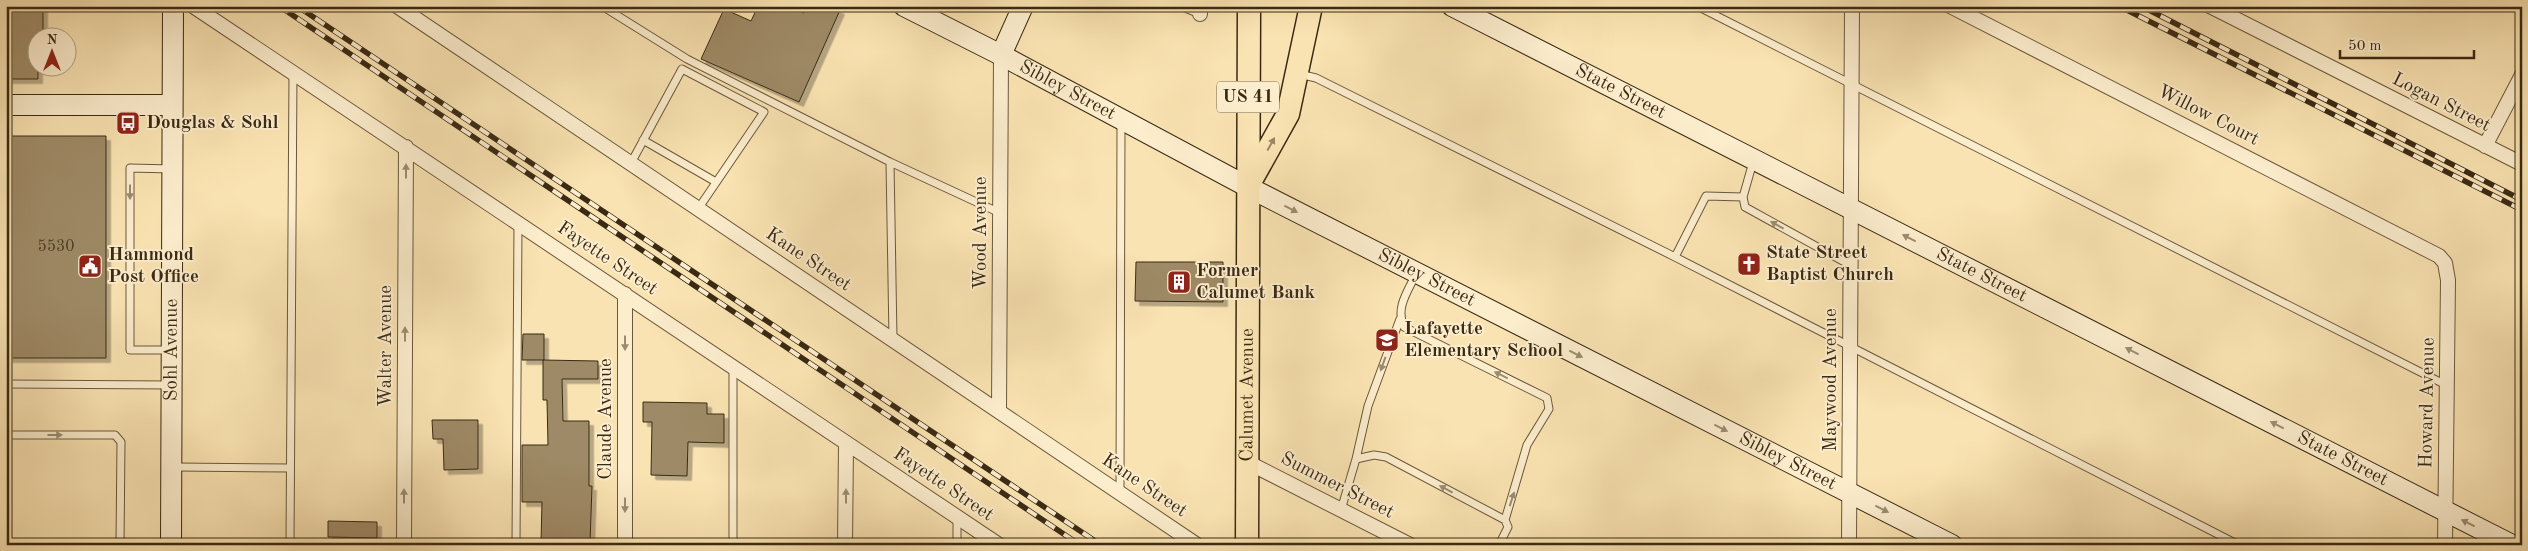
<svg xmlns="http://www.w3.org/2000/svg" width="2528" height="551" font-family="'Old Standard TT',serif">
<defs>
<filter id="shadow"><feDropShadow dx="4.5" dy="4.5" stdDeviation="0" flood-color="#0004"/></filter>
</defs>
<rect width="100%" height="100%" fill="#fae3b2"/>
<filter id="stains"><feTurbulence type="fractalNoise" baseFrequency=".004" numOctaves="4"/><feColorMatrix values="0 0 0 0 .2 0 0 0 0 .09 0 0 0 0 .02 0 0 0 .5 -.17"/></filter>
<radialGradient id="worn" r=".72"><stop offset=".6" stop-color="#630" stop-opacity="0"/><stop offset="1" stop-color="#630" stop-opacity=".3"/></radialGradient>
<path fill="#9e8a66" stroke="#3a2a14" filter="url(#shadow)" d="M 6,6 L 43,6 L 43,38 L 38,38 L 38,79 L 6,79 Z
M 758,6 L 789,6 L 804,13 L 807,6 L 832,6 L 840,10 L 799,102 L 701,59 L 724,9 L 751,21 Z
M 6,136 L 106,136 L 106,358 L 6,358 Z
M 1136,262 L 1223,262 L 1223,302 L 1135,301 Z
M 523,334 L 544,334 L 544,360 L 522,360 Z
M 543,360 L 598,361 L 598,379 L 562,379 L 563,421 L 589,421 L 589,486 L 592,486 L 590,543 L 541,543 L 542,502 L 522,502 L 522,445 L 548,445 L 547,400 L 543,400 Z
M 643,402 L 707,403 L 707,414 L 724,414 L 724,443 L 688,442 L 687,476 L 651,475 L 652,422 L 643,422 Z
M 432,420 L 478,420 L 478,469 L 444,470 L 443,439 L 433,439 Z
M 328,521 L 377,522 L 377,538 L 328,537 Z"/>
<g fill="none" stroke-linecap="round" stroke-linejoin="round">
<g stroke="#6a583c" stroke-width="9">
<path id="lane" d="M 602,6 L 687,59 L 890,162 L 1000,213
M 1180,6 L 1200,14
M 1697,6 L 2446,385
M 1299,74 L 1316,78 L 1675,257 L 2239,545
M 643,140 L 716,182
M 890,162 L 893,339
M 1753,162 L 1743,197 L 1745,207 L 1850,265
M 631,163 L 682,69 L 764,112 L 698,209
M 1675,257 L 1706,196 L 1743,197
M 1416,274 C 1408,291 1395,308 1404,327 L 1547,398 L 1549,409 L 1527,445 L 1505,520 L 1508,527 L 1499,545
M 171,350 L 130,350 L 130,168 L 172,169
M 6,384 L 171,385
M 6,435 L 115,435 L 121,442 L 120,545
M 1356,459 L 1368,406 L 1400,319
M 174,467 L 290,468
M 1120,492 L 1121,123
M 1341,510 L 1356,459 L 1374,455 L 1386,457 L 1505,520
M 290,545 L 293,72
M 516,545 L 518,223
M 733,545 L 733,367
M 957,545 L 957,518"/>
</g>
<g stroke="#6a583c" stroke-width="16">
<path id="street" d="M 193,6 L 999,545
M 397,6 L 1197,545
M 1950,6 L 2439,256 L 2445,263 L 2448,280 L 2445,545
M 2210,6 L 2522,164
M 1200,14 L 1200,6
M 2485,146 L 2522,75
M 999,411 L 1001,55
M 1247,462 L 1410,545
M 404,545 L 406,147
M 625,545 L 625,294
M 845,545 L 846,444
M 1849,545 L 1852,6"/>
</g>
<g stroke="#3a2a14" stroke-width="22">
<g id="secondary">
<path id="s1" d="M 904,6 L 1001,55 L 1248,187 L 1952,545"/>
<path id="s2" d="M 1452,6 L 2512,545"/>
<path d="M 1001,55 L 1023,6"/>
<path d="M 6,105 L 172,105"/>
<path id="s3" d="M 171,545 L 173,6"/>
</g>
</g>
<g stroke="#3a2a14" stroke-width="25">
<g id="primary">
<path d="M 1249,184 L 1288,114 L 1311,6"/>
<path id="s4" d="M 1247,545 L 1249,6"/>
</g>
</g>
<use href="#lane" stroke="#fcedcd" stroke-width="7"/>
<use href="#street" stroke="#fcedcd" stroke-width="14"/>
<use href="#secondary" stroke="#fcedcd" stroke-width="20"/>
<use href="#primary" stroke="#fae3b2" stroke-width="22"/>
<g stroke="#3a2a14" stroke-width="5.5">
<path id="rail" d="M 279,6 L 1080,545
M 297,6 L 1101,545
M 2119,6 L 2522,210
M 2141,6 L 2522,200"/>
</g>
<use href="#rail" stroke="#fcedcd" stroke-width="4" stroke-dasharray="11" stroke-linecap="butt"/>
</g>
<defs><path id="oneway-solid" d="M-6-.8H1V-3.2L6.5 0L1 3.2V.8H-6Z" transform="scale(1.25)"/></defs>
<use fill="#9a8663" href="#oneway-solid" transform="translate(1271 144) rotate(-61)"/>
<g fill="#9b8c70">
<use href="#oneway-solid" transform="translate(406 171) rotate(-90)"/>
<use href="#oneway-solid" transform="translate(130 192) rotate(90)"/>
<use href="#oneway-solid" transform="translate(1291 209) rotate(27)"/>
<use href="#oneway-solid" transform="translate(1777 225) rotate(-151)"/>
<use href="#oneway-solid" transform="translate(1909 238) rotate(-153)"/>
<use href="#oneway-solid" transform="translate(405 334) rotate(-90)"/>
<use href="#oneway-solid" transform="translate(625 343) rotate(90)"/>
<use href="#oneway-solid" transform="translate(2132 351) rotate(-153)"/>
<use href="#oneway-solid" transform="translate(1576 354) rotate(27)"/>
<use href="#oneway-solid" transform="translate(1383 364) rotate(110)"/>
<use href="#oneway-solid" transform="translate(1501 375) rotate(-154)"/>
<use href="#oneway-solid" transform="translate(2277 425) rotate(-153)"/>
<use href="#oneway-solid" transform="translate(1721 428) rotate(27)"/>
<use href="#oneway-solid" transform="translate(55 435)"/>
<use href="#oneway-solid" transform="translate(1446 489) rotate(-152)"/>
<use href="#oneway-solid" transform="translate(404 496) rotate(-90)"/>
<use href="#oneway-solid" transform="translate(846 496) rotate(-90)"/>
<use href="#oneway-solid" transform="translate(1512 499) rotate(-72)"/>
<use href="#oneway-solid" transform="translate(625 505) rotate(90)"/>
<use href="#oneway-solid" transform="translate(1882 509) rotate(27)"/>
<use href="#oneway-solid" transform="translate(2468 523) rotate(-153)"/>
</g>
<defs>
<g id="bus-square" transform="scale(1.25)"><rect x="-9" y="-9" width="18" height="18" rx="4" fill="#8f2418" stroke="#fcedcd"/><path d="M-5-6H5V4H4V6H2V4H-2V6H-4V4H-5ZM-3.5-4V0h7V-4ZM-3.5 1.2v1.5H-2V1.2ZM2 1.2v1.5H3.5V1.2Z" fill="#fff"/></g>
<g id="church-square" transform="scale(1.25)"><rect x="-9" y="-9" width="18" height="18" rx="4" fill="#8f2418" stroke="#fcedcd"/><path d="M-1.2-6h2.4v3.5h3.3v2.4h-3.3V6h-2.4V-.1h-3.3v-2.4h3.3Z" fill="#fff"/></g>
<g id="civic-square" transform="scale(1.25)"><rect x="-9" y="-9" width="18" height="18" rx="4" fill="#8f2418" stroke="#fcedcd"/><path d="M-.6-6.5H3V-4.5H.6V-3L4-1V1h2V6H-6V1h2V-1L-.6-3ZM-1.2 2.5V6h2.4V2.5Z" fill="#fff"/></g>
<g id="building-square" transform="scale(1.25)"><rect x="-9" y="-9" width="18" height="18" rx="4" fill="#8f2418" stroke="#fcedcd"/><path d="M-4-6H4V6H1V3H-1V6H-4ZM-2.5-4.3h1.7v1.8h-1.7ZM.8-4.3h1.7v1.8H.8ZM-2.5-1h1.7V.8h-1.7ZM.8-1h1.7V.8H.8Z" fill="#fff"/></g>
<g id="school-square" transform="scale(1.25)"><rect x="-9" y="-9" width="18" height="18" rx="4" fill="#8f2418" stroke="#fcedcd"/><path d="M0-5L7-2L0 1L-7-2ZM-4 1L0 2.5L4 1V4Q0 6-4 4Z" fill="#fff"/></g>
</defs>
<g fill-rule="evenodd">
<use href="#bus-square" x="128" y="123"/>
<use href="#church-square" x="1749" y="264"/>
<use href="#civic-square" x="90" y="266"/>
<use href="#building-square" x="1179" y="282"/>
<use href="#school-square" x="1387" y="340"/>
</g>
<g text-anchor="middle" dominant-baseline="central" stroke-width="4" stroke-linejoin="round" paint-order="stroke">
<g font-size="16" fill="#534228">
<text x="56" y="247">5530</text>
</g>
<rect fill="#fcedcd" stroke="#74644c" stroke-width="1" x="1217" y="81.5" width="62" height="31" rx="4"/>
<g font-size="18" font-weight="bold" fill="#3a2a14">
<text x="1248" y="97">US 41</text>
</g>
<g font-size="19" fill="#3a2a14" stroke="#fcedcd">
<text stroke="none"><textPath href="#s1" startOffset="184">Sibley Street</textPath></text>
<text stroke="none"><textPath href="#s2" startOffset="189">State Street</textPath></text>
<text transform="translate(2441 103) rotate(27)">Logan Street</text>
<text transform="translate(2208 116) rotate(27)">Willow Court</text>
<text transform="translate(981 233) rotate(-90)">Wood Avenue</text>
<text transform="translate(607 259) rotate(34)">Fayette Street</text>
<text transform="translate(808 260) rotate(34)">Kane Street</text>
<text stroke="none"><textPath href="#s2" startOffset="594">State Street</textPath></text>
<text stroke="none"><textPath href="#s1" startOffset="589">Sibley Street</textPath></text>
<text transform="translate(386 346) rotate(-90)">Walter Avenue</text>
<text stroke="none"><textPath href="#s3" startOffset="195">Sohl Avenue</textPath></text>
<text transform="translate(1831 380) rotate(-90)">Maywood Avenue</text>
<text stroke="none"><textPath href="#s4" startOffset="150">Calumet Avenue</textPath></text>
<text transform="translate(2428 403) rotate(-89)">Howard Avenue</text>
<text transform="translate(606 419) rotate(-90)">Claude Avenue</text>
<text stroke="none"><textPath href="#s2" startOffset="999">State Street</textPath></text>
<text stroke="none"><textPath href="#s1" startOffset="994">Sibley Street</textPath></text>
<text transform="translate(943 485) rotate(34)">Fayette Street</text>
<text transform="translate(1144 486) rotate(34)">Kane Street</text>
<text transform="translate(1337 486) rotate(27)">Summer Street</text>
</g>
<g font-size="19" font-weight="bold" fill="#3a2a14" stroke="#fcedcd" text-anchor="start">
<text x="146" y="123">Douglas &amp; Sohl</text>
<text x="1766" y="253">State Street<tspan x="1766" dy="22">Baptist Church</tspan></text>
<text x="108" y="255">Hammond<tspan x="108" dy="22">Post Office</tspan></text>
<text x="1196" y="271">Former<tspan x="1196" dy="22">Calumet Bank</tspan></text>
<text x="1404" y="329">Lafayette<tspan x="1404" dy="22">Elementary School</tspan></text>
</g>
</g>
<rect width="2528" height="551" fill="none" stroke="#fae3b2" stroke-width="25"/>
<rect x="8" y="8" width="2513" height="536" fill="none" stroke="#3a2a14" stroke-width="2.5"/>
<rect x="12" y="12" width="2503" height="526" fill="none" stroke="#3a2a14"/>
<g transform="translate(52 52)"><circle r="24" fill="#fcedcd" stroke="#ae9f83"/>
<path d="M0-4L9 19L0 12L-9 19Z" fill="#8f2418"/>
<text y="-8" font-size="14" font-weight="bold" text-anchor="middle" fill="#3a2a14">N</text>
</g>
<path d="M2340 50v8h134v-8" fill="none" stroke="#3a2a14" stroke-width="2.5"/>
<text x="2348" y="50" font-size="15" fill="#3a2a14" stroke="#fcedcd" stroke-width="4" paint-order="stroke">50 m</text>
<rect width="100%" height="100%" filter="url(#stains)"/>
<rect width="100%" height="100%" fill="url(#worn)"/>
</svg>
